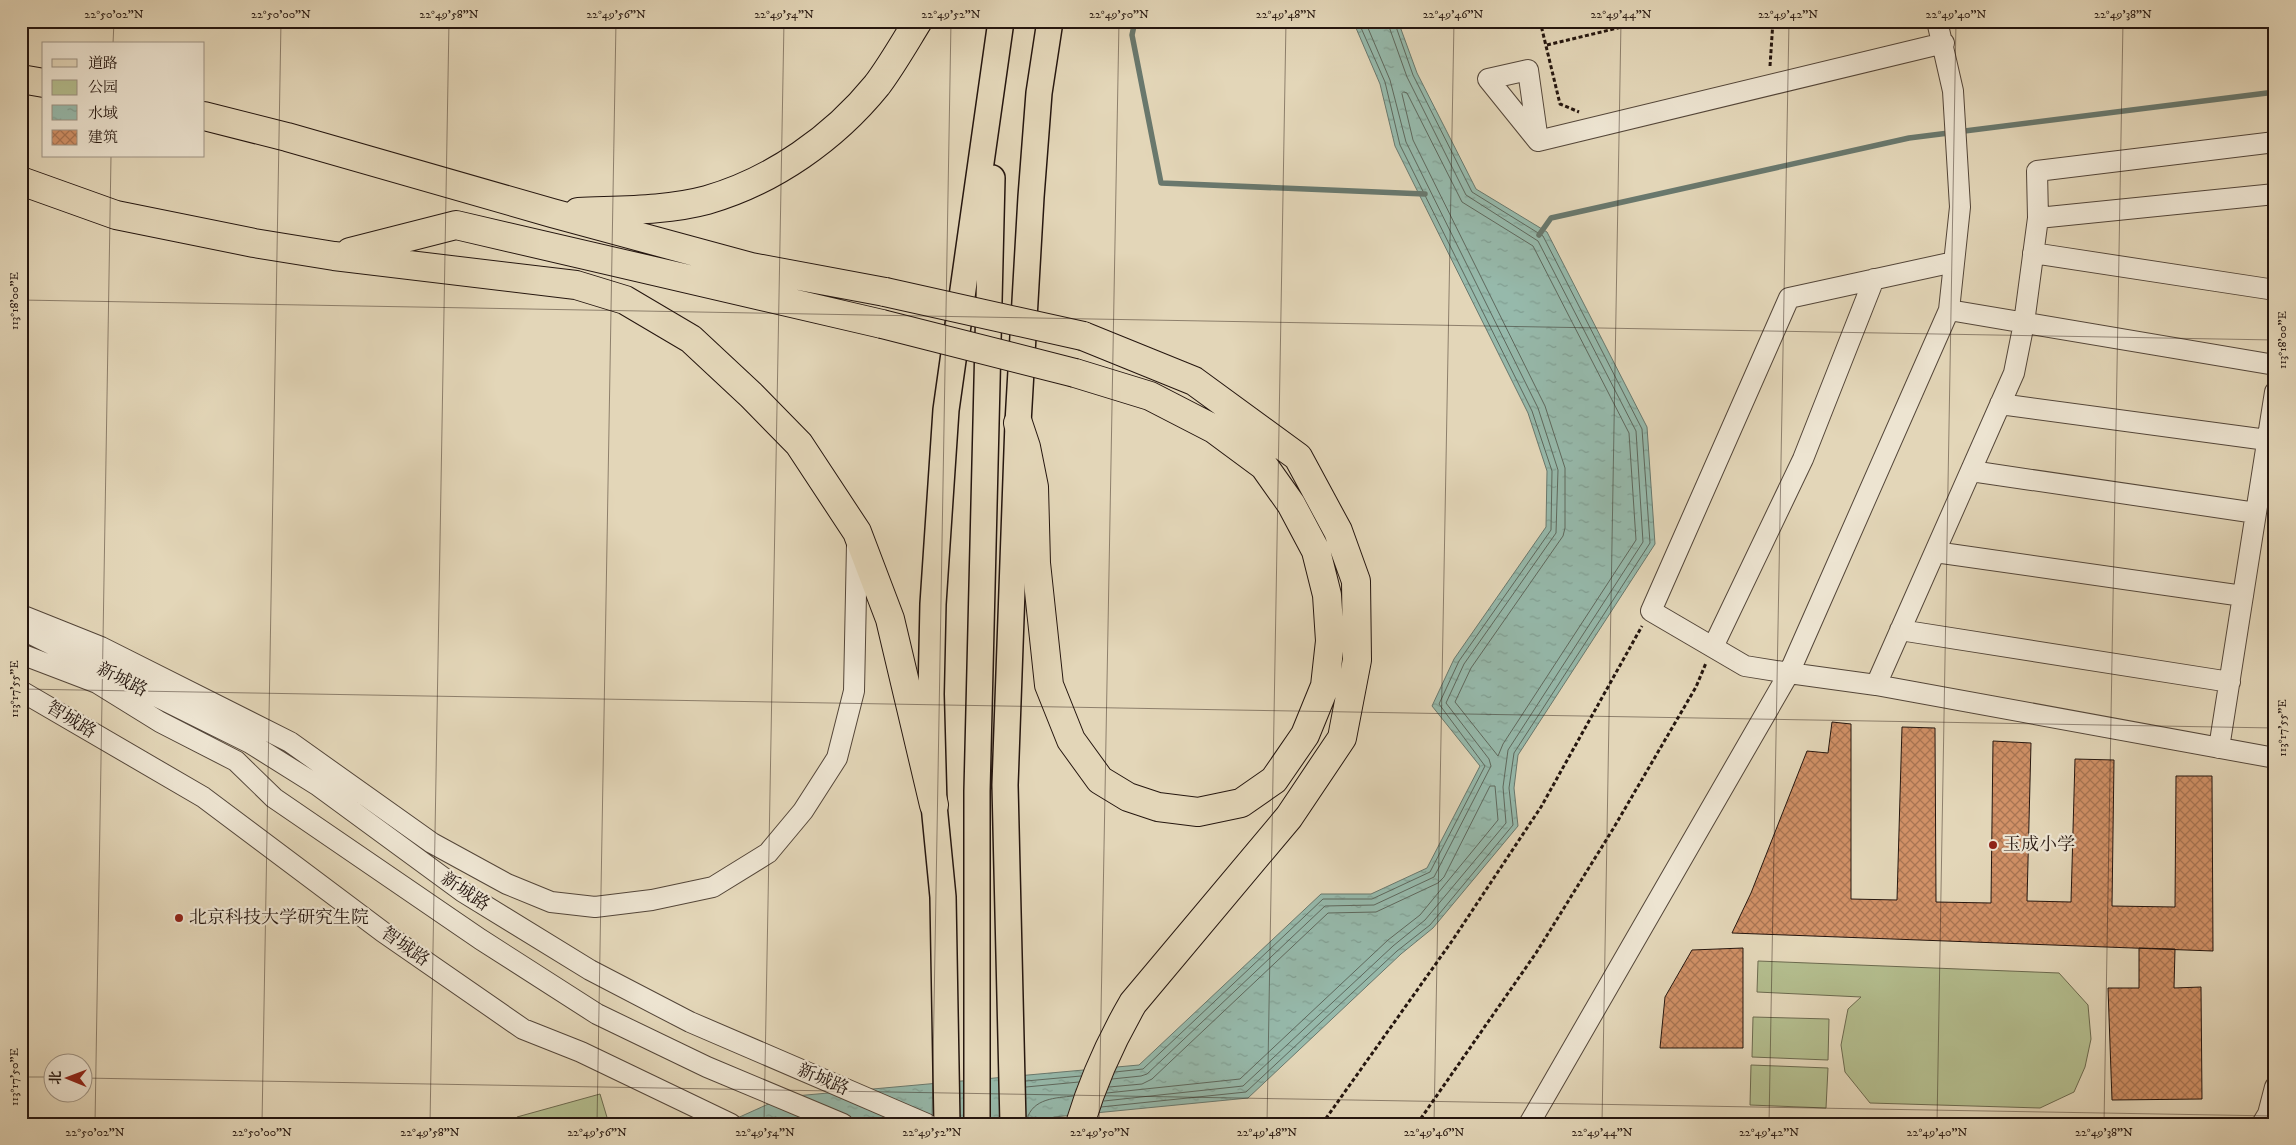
<svg xmlns="http://www.w3.org/2000/svg" width="2296" height="1145" font-family="'IM FELL DW Pica','Noto Serif SC',serif">
<defs>
<pattern id="water-ripples" width="26" height="14" patternUnits="userSpaceOnUse" patternTransform="scale(1.25)"><rect width="26" height="14" fill="#96b9ab"/><path d="M2 4q2-2 4 0t4 0M15 11q2-2 4 0t4 0" fill="none" stroke="#819e92"/></pattern>
<pattern id="building-cross-hatch" width="8" height="8" patternUnits="userSpaceOnUse" patternTransform="scale(1.25)"><rect width="8" height="8" fill="#d19167"/><path d="M0 0l8 8M0 8l8-8" fill="none" stroke="#a97553"/></pattern>
</defs>
<rect width="100%" height="100%" fill="#e3d6b8"/>
<filter id="stains"><feTurbulence type="fractalNoise" baseFrequency=".004" numOctaves="4"/><feColorMatrix values="0 0 0 0 .2 0 0 0 0 .09 0 0 0 0 .02 0 0 0 .5 -.17"/></filter>
<radialGradient id="worn" r=".72"><stop offset=".6" stop-color="#630" stop-opacity="0"/><stop offset="1" stop-color="#630" stop-opacity=".3"/></radialGradient>
<path fill="#b4be8f" stroke="#6c6a4f" d="M 1758,961 L 2059,973 L 2088,1005 L 2091,1039 L 2085,1067 L 2074,1092 L 2040,1108 L 1870,1103 L 1845,1072 L 1841,1045 L 1848,1009 L 1861,997 L 1757,992 Z
M 1753,1017 L 1829,1019 L 1828,1060 L 1752,1057 Z
M 1751,1065 L 1828,1068 L 1826,1108 L 1750,1105 Z
M 600,1094 L 609,1124 L 519,1124 L 517,1117 Z
M 1660,1118 L 1736,1120 L 1736,1124 L 1660,1124 Z
M 1745,1118 L 1822,1120 L 1821,1124 L 1745,1124 Z"/>
<path fill="url(#water-ripples)" stroke="#69786d" d="M 1353,21 L 1398,21 L 1417,73 L 1476,189 L 1547,232 L 1647,427 L 1655,544 L 1518,755 L 1514,788 L 1518,826 L 1433,928 L 1401,954 L 1248,1098 L 1054,1117 L 1041,1124 L 724,1124 L 784,1097 L 1139,1065 L 1321,894 L 1371,894 L 1427,868 L 1480,766 L 1432,706 L 1454,659 L 1546,527 L 1547,471 L 1528,413 L 1395,146 L 1380,84 Z"/>
<g fill="none" stroke-linecap="round" stroke-linejoin="round">
<path stroke="#5e685d" stroke-width="1" d="M 1404,92 L 1407,93 L 1462,202 L 1533,246 L 1629,433 L 1636,540 L 1503,744 L 1498,756 L 1455,702 L 1471,668 L 1563,536 L 1565,528 L 1565,468 L 1545,406 L 1413,140 L 1402,94 Z
M 1115,1072 L 1143,1069 L 1323,899 L 1372,899 L 1430,872 L 1485,766 L 1439,704 L 1459,661 L 1551,530 L 1552,471 L 1532,411 L 1400,145 L 1385,82 L 1358,21
M 1112,1079 L 1141,1076 L 1147,1074 L 1325,906 L 1374,905 L 1434,877 L 1491,766 L 1489,759 L 1446,703 L 1464,664 L 1556,533 L 1558,470 L 1538,408 L 1406,142 L 1390,80 L 1365,21
M 1026,1081 L 1081,1076
M 1026,1087 L 1079,1082
M 1107,1093 L 1240,1079 L 1388,940 L 1420,915 L 1498,820 L 1495,786 L 1490,786 L 1444,877 L 1438,883 L 1376,912 L 1328,913 L 1152,1079 L 1142,1084 L 1109,1087
M 1104,1101 L 1243,1086 L 1393,946 L 1425,920 L 1506,823 L 1503,787 L 1508,750 L 1643,542 L 1636,431 L 1538,241 L 1466,195 L 1407,77 L 1387,21
M 1101,1107 L 1246,1092 L 1397,951 L 1430,925 L 1513,825 L 1509,788 L 1514,753 L 1650,543 L 1642,429 L 1543,236 L 1472,192 L 1413,75 L 1394,21
M 1027,1119 C 1033,1098 1056,1098 1073,1096"/>
<path stroke="#69786d" stroke-width="5.5" d="M 1135,21 L 1132,35 L 1161,183 L 1425,194
M 1539,235 L 1551,218 L 1909,138 L 2275,92"/>
</g>
<path fill="url(#building-cross-hatch)" stroke="#25160f" d="M 1832,722 L 1851,724 L 1851,899 L 1897,900 L 1902,727 L 1935,728 L 1936,902 L 1991,903 L 1993,741 L 2031,743 L 2027,901 L 2071,902 L 2075,759 L 2114,760 L 2112,906 L 2175,907 L 2176,776 L 2212,776 L 2213,951 L 1732,933 L 1751,893 L 1807,751 L 1828,753 Z
M 1743,948 L 1743,1048 L 1660,1048 L 1665,997 L 1692,950 Z
M 2139,948 L 2175,949 L 2174,988 L 2201,987 L 2202,1099 L 2112,1100 L 2108,988 L 2139,988 Z"/>
<g fill="none" stroke-linecap="round" stroke-linejoin="round">
<g stroke="#544639" stroke-width="22">
<path id="minor" d="M 1937,21 L 1953,91 L 1960,207 L 1949,310 L 1789,673 L 1745,666 L 1651,611 L 1789,298 L 1954,262
M 1538,141 L 1488,79 L 1528,70 L 1538,141 L 1944,43
M 2038,218 L 2275,194
M 2033,253 L 2275,290
M 1949,310 L 2275,365
M 2000,404 L 2267,440
M 1971,471 L 2256,513
M 1935,552 L 2243,596
M 21,615 L 101,647 L 290,742 L 432,843 L 507,884 L 551,902 L 595,907 L 652,900 L 713,887 L 768,853 L 803,811 L 837,758 L 854,691 L 857,544
M 21,629 L 250,743 L 317,785 L 463,892 L 590,970 L 690,1022 L 927,1124
M 1900,630 L 2230,682
M 1713,647 L 1803,459 L 1874,279
M 21,654 L 97,683 L 160,722 L 236,761 L 274,798 L 480,939 L 597,1014 L 707,1067 L 843,1124
M 1876,685 L 2014,373 L 2024,323 L 2038,218 L 2037,171 L 2275,142
M 21,691 L 203,797 L 383,932 L 523,1029 L 581,1052 L 731,1124
M 2219,748 L 2275,392
M 1529,1124 L 1789,673 L 1876,685 L 2275,758
M 2262,1124 L 2268,1114 L 2275,1087"/>
</g>
<g stroke="#25160f" stroke-width="28">
<path id="major" d="M 947,1124 L 943,897 L 934,805 L 931,694 L 933,604 L 946,410 L 1001,21
M 977,1124 L 977,791 L 992,178
M 1013,1124 L 1005,785 L 1018,423 L 1031,197 L 1039,93 L 1050,21"/>
</g>
<g stroke="#25160f" stroke-width="30">
<path id="highway" d="M 21,79 L 44,83
M 204,116 L 287,137 L 552,213 L 751,267 L 885,292
M 21,181 L 116,215 L 254,243 L 334,256 L 576,285 L 625,300 L 691,339 L 751,395 L 799,444 L 857,532 L 890,619 L 934,805
M 578,212 C 621,210 666,211 707,200 C 773,181 834,138 877,85 C 892,65 905,42 918,21
M 350,252 L 456,225 L 882,324
M 1018,423 L 1026,447 L 1034,487 L 1036,563 L 1049,685 L 1071,740 L 1100,780 L 1128,797 L 1158,807 L 1198,812 L 1241,803 L 1274,780 L 1305,735 L 1325,686 L 1330,641 L 1327,595 L 1316,551 L 1291,504 L 1264,466 L 1214,429 L 1150,396 L 1075,373
M 1080,1124 C 1093,1081 1111,1041 1133,1003 L 1289,817 L 1342,738 L 1357,660 L 1356,581 L 1338,531 L 1298,457 L 1194,381 L 1083,336"/>
</g>
<path stroke="#25160f" stroke-width="3" stroke-dasharray="4 2.5" stroke-linecap="butt" d="M 1540,21 L 1560,104 L 1579,112
M 1547,45 L 1647,21
M 1770,66 L 1773,21
M 1322,1124 L 1452,941 L 1541,807 L 1642,626
M 1417,1124 L 1536,953 L 1613,829 L 1696,687 L 1706,663"/>
<use href="#minor" stroke="#ede4d1" stroke-width="20"/>
<use href="#major" stroke="#e3d6b8" stroke-width="25"/>
<use href="#highway" stroke="#e3d6b8" stroke-width="28"/>
<g stroke="#25160f" stroke-width="30" stroke-linecap="butt">
<path id="highway-bridge" d="M 885,292 L 1083,336
M 882,324 L 1075,373"/>
</g>
<use href="#highway-bridge" stroke="#e3d6b8" stroke-width="28"/>
</g>
<path fill="none" stroke="#25160f" stroke-width="1" stroke-opacity="0.45" d="M 113,44 L 114,21M 21,300 L 2275,340M 21,689 L 2275,728M 21,1077 L 52,1077M 82,1078 L 2275,1116M 95,1124 L 111,156M 262,1124 L 281,21M 430,1124 L 449,21M 597,1124 L 616,21M 764,1124 L 784,21M 932,1124 L 951,21M 1099,1124 L 1119,21M 1267,1124 L 1286,21M 1434,1124 L 1454,21M 1602,1124 L 1621,21M 1769,1124 L 1789,21M 1937,1124 L 1956,21M 2104,1124 L 2123,21M 2272,1124 L 2275,949"/>
<g fill="#8f2418" stroke="#ede4d1" stroke-width="2">
<circle cx="1993" cy="845" r="5"/>
<circle cx="179" cy="918" r="5"/>
</g>
<g text-anchor="middle" dominant-baseline="central" stroke-width="4.5" stroke-linejoin="round" paint-order="stroke">
<g font-size="18" fill="#25160f" stroke="#ede4d1">
<text transform="translate(122 680) rotate(27)">新城路</text>
<text transform="translate(71 720) rotate(31)">智城路</text>
<text transform="translate(465 892) rotate(34)">新城路</text>
<text transform="translate(405 947) rotate(35)">智城路</text>
<text transform="translate(823 1080) rotate(23)">新城路</text>
</g>
<g font-size="18" fill="#25160f" stroke="#ede4d1" text-anchor="start">
<text x="2003" y="845">玉成小学</text>
<text x="189" y="918">北京科技大学研究生院</text>
</g>
</g>
<rect width="2296" height="1145" fill="none" stroke="#e3d6b8" stroke-width="55"/>
<rect x="42" y="42" width="162" height="115" fill="#ede4d1" stroke="#9d9283"/>
<rect x="52" y="59" width="25" height="8" fill="#e3d6b8" stroke="#9d9283"/>
<text x="88" y="68" font-size="15" fill="#25160f">道路</text>
<rect x="52" y="80" width="25" height="15" fill="#b4be8f" stroke="#9d9283"/>
<text x="88" y="92" font-size="15" fill="#25160f">公园</text>
<rect x="52" y="105" width="25" height="15" fill="url(#water-ripples)" stroke="#9d9283"/>
<text x="88" y="118" font-size="15" fill="#25160f">水域</text>
<rect x="52" y="130" width="25" height="15" fill="url(#building-cross-hatch)" stroke="#9d9283"/>
<text x="88" y="142" font-size="15" fill="#25160f">建筑</text>
<g transform="translate(68 1078) rotate(271)"><circle r="24" fill="#ede4d1" stroke="#9d9283"/>
<path d="M0-4L9 19L0 12L-9 19Z" fill="#8f2418"/>
<text y="-8" font-size="14" font-weight="bold" text-anchor="middle" fill="#25160f">北</text>
</g>
<rect x="28" y="28" width="2240" height="1090" fill="none" stroke="#25160f" stroke-width="2"/>
<g font-size="12" text-anchor="middle" fill="#25160f">
<text x="114" y="18">22°50'02"N</text>
<text x="281" y="18">22°50'00"N</text>
<text x="449" y="18">22°49'58"N</text>
<text x="616" y="18">22°49'56"N</text>
<text x="784" y="18">22°49'54"N</text>
<text x="951" y="18">22°49'52"N</text>
<text x="1119" y="18">22°49'50"N</text>
<text x="1286" y="18">22°49'48"N</text>
<text x="1453" y="18">22°49'46"N</text>
<text x="1621" y="18">22°49'44"N</text>
<text x="1788" y="18">22°49'42"N</text>
<text x="1956" y="18">22°49'40"N</text>
<text x="2123" y="18">22°49'38"N</text>
<text transform="translate(14 301) rotate(-90)" y="4">113°18'00"E</text>
<text transform="translate(2282 340) rotate(-90)" y="4">113°18'00"E</text>
<text transform="translate(14 689) rotate(-90)" y="4">113°17'55"E</text>
<text transform="translate(2282 728) rotate(-90)" y="4">113°17'55"E</text>
<text transform="translate(14 1077) rotate(-90)" y="4">113°17'50"E</text>
<text x="95" y="1136">22°50'02"N</text>
<text x="262" y="1136">22°50'00"N</text>
<text x="430" y="1136">22°49'58"N</text>
<text x="597" y="1136">22°49'56"N</text>
<text x="765" y="1136">22°49'54"N</text>
<text x="932" y="1136">22°49'52"N</text>
<text x="1100" y="1136">22°49'50"N</text>
<text x="1267" y="1136">22°49'48"N</text>
<text x="1434" y="1136">22°49'46"N</text>
<text x="1602" y="1136">22°49'44"N</text>
<text x="1769" y="1136">22°49'42"N</text>
<text x="1937" y="1136">22°49'40"N</text>
<text x="2104" y="1136">22°49'38"N</text>
</g>
<rect width="100%" height="100%" filter="url(#stains)"/>
<rect width="100%" height="100%" fill="url(#worn)"/>
</svg>
